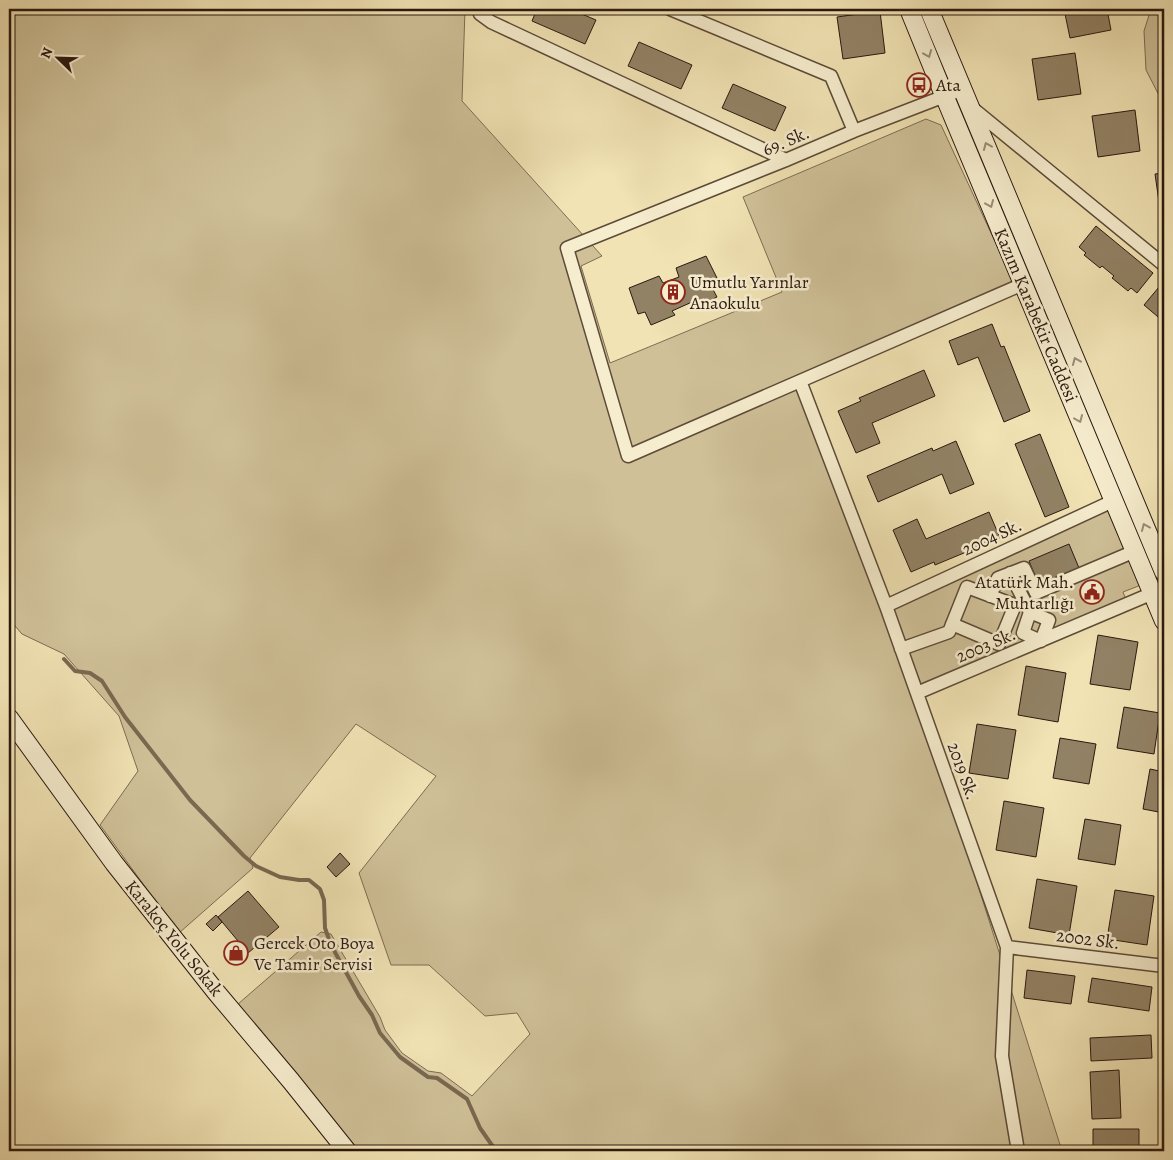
<svg xmlns="http://www.w3.org/2000/svg" width="1173" height="1160" font-family="Alegreya,serif">
<rect width="100%" height="100%" fill="#f1e3b4"/>
<filter id="stains"><feTurbulence type="fractalNoise" baseFrequency=".004" numOctaves="4"/><feColorMatrix values="0 0 0 0 .2 0 0 0 0 .09 0 0 0 0 .02 0 0 0 .5 -.17"/></filter>
<radialGradient id="worn" r=".72"><stop offset=".6" stop-color="#630" stop-opacity="0"/><stop offset="1" stop-color="#630" stop-opacity=".3"/></radialGradient>
<path fill="#cfc098" stroke="#7d6c54" d="M 9,9 L 465,9 L 462,101 L 602,256 L 581,266 L 610,363 L 782,292 L 743,197 L 926,119 L 941,125 L 1016,287 L 801,381 L 886,606 L 1107,504 L 1141,585 L 1123,592 L 1130,610 L 917,693 L 1062,1151 L 357,1151 L 238,1004 L 321,932 L 331,934 L 380,1017 L 385,1030 L 402,1053 L 428,1071 L 441,1073 L 472,1096 L 530,1034 L 517,1013 L 485,1016 L 429,965 L 391,965 L 359,873 L 436,776 L 356,724 L 250,858 L 253,868 L 179,933 L 100,825 L 138,771 L 119,716 L 64,654 L 22,634 L 9,619 Z
M 1151,9 L 1164,9 L 1164,105 L 1146,70 L 1144,31 Z"/>
<g fill="none" stroke-linecap="round" stroke-linejoin="round">
<path stroke="#7a6850" stroke-width="4" d="M 64,659 L 75,671 L 90,673 L 102,681 L 125,717 L 190,800 L 244,856 L 256,866 L 280,877 L 299,880 L 309,880 L 320,889 L 324,900 L 325,928 L 331,945 L 359,996 L 372,1015 L 380,1033 L 400,1057 L 428,1077 L 437,1078 L 467,1099 L 480,1128 L 496,1151"/>
</g>
<path fill="#928265" stroke="#2b180f" d="M 537,9 L 570,9 L 596,20 L 585,44 L 532,21 Z
M 1064,9 L 1107,9 L 1111,30 L 1070,38 Z
M 880,11 L 885,53 L 843,59 L 837,17 Z
M 639,42 L 692,65 L 681,89 L 628,66 Z
M 1075,53 L 1081,94 L 1038,100 L 1032,59 Z
M 733,84 L 786,107 L 775,131 L 722,108 Z
M 1135,110 L 1140,151 L 1098,157 L 1092,116 Z
M 1164,173 L 1164,215 L 1161,216 L 1155,174 Z
M 1096,226 L 1153,273 L 1137,293 L 1131,288 L 1128,291 L 1112,278 L 1114,276 L 1102,266 L 1100,268 L 1084,255 L 1086,253 L 1079,247 Z
M 706,256 L 717,278 L 709,282 L 717,297 L 695,308 L 692,302 L 672,311 L 675,315 L 651,325 L 645,312 L 638,314 L 629,288 L 659,276 L 663,283 L 679,277 L 676,268 Z
M 1164,281 L 1164,322 L 1144,305 Z
M 992,324 L 1001,347 L 1004,346 L 1030,411 L 1004,422 L 978,357 L 958,365 L 949,341 Z
M 924,370 L 935,396 L 872,423 L 880,443 L 856,453 L 838,411 L 861,401 L 859,398 Z
M 1040,434 L 1069,507 L 1045,517 L 1015,444 Z
M 956,441 L 974,484 L 950,494 L 942,474 L 878,502 L 867,476 L 932,448 L 933,451 Z
M 989,512 L 1000,538 L 935,565 L 934,562 L 911,572 L 893,530 L 917,519 L 926,539 Z
M 1069,544 L 1079,568 L 1039,585 L 1029,561 Z
M 1092,581 L 1101,585 L 1093,602 L 1084,599 Z
M 1098,635 L 1138,642 L 1130,690 L 1090,684 Z
M 1026,666 L 1066,673 L 1058,722 L 1018,715 Z
M 1124,707 L 1160,713 L 1154,754 L 1117,748 Z
M 977,724 L 1016,730 L 1008,779 L 969,773 Z
M 1060,738 L 1096,744 L 1089,784 L 1053,778 Z
M 1150,769 L 1164,772 L 1164,813 L 1143,809 Z
M 1004,801 L 1044,808 L 1036,857 L 996,850 Z
M 1085,819 L 1121,825 L 1115,865 L 1078,859 Z
M 340,853 L 350,864 L 336,877 L 327,867 Z
M 1037,879 L 1077,886 L 1069,935 L 1029,928 Z
M 1115,890 L 1154,896 L 1147,945 L 1107,939 Z
M 248,891 L 279,927 L 248,953 L 218,917 Z
M 216,915 L 222,922 L 213,931 L 206,924 Z
M 1027,970 L 1075,976 L 1071,1004 L 1024,998 Z
M 1092,978 L 1152,987 L 1149,1011 L 1088,1002 Z
M 1151,1035 L 1152,1058 L 1091,1061 L 1090,1038 Z
M 1119,1070 L 1121,1118 L 1092,1119 L 1090,1072 Z
M 1093,1129 L 1139,1129 L 1139,1151 L 1093,1151 Z"/>
<g fill="none" stroke-linecap="round" stroke-linejoin="round">
<g stroke="#5c4b38" stroke-width="15">
<path id="street" d="M 479,9 L 480,14 L 491,22 L 786,160
M 670,9 L 831,76 L 854,131
M 963,89 L 854,131 L 786,160 L 567,248 L 628,456 L 1023,284
M 971,107 L 1164,265
M 800,381 L 886,606 L 1007,947 L 1002,1056 L 1018,1151
M 1010,573 L 1030,612 L 1023,633 L 1041,641 L 1049,620 L 1030,612
M 990,596 L 998,578 L 1024,568 L 1036,593 L 1128,554
M 886,606 L 1113,501
M 901,649 L 949,632 L 967,587 L 1012,604 L 1013,610 L 999,644 L 952,624
M 917,693 L 1153,593
M 1007,947 L 1164,966"/>
</g>
<g stroke="#2b180f" stroke-width="20">
<path id="secondary" d="M 909,9 L 944,95 L 1164,621
M 929,9 L 1164,572
M 9,718 L 114,863 L 216,992 L 291,1081 L 347,1151"/>
</g>
<use href="#street" stroke="#f6edce" stroke-width="12"/>
<use href="#secondary" stroke="#f6edce" stroke-width="18"/>
</g>
<defs><path id="oneway-chevron" d="M-2-3.5L2.5 0L-2 3.5" fill="none" stroke-width="1.6" stroke-linecap="round" stroke-linejoin="round" transform="scale(1.25)"/></defs>
<g stroke="#9b8d78">
<use href="#oneway-chevron" transform="translate(928 54) rotate(68)"/>
<use href="#oneway-chevron" transform="translate(987 146) rotate(-113)"/>
<use href="#oneway-chevron" transform="translate(990 204) rotate(67)"/>
<use href="#oneway-chevron" transform="translate(1076 361) rotate(-113)"/>
<use href="#oneway-chevron" transform="translate(1079 419) rotate(67)"/>
<use href="#oneway-chevron" transform="translate(1145 527) rotate(-113)"/>
</g>
<defs>
<g id="bus-ring" transform="scale(1.25)"><circle r="9.5" fill="#f6edce" stroke="#8f2418" stroke-width="1.5"/><path d="M-5-6H5V4H4V6H2V4H-2V6H-4V4H-5ZM-3.5-4V0h7V-4ZM-3.5 1.2v1.5H-2V1.2ZM2 1.2v1.5H3.5V1.2Z" fill="#8f2418"/></g>
<g id="building-ring" transform="scale(1.25)"><circle r="9.5" fill="#f6edce" stroke="#8f2418" stroke-width="1.5"/><path d="M-4-6H4V6H1V3H-1V6H-4ZM-2.5-4.3h1.7v1.8h-1.7ZM.8-4.3h1.7v1.8H.8ZM-2.5-1h1.7V.8h-1.7ZM.8-1h1.7V.8H.8Z" fill="#8f2418"/></g>
<g id="civic-ring" transform="scale(1.25)"><circle r="9.5" fill="#f6edce" stroke="#8f2418" stroke-width="1.5"/><path d="M-.6-6.5H3V-4.5H.6V-3L4-1V1h2V6H-6V1h2V-1L-.6-3ZM-1.2 2.5V6h2.4V2.5Z" fill="#8f2418"/></g>
<g id="shop-ring" transform="scale(1.25)"><circle r="9.5" fill="#f6edce" stroke="#8f2418" stroke-width="1.5"/><path d="M-5-2.5h2.3a2.7 3.5 0 0 1 5.4 0H5L5.5 6h-11ZM-1.5-2.5h3a1.5 2.3 0 0 0-3 0Z" fill="#8f2418"/></g>
</defs>
<g fill-rule="evenodd">
<use href="#bus-ring" x="919" y="85"/>
<use href="#building-ring" x="673" y="292"/>
<use href="#civic-ring" x="1092" y="592"/>
<use href="#shop-ring" x="236" y="953"/>
</g>
<g text-anchor="middle" dominant-baseline="central" stroke-width="5" stroke-linejoin="round" paint-order="stroke">
<g font-size="18" fill="#2b180f" stroke="#f6edce" text-anchor="start">
<text x="936" y="85">Ata</text>
<text x="690" y="282">Umutlu Yarınlar<tspan x="690" dy="21">Anaokulu</tspan></text>
<text x="1074" y="582" text-anchor="end">Atatürk Mah.<tspan x="1074" dy="21">Muhtarlığı</tspan></text>
<text x="254" y="943">Gercek Oto Boya<tspan x="254" dy="21">Ve Tamir Servisi</tspan></text>
</g>
<g font-size="18" fill="#2b180f" stroke="#f6edce">
<text transform="translate(786 141) rotate(-23)">69. Sk.</text>
<text transform="translate(1036 315) rotate(67)">Kazım Karabekir Caddesi</text>
<text transform="translate(992 537) rotate(-25)">2004 Sk.</text>
<text transform="translate(986 645) rotate(-23)">2003 Sk.</text>
<text transform="translate(963 771) rotate(70)">2019 Sk.</text>
<text transform="translate(174 938) rotate(51)">Karakoç Yolu Sokak</text>
<text transform="translate(1088 939) rotate(7)">2002 Sk.</text>
</g>
</g>
<rect width="1173" height="1160" fill="none" stroke="#f1e3b4" stroke-width="30"/>
<rect x="10" y="10" width="1153" height="1140" fill="none" stroke="#2b180f" stroke-width="2.5"/>
<rect x="15" y="15" width="1143" height="1130" fill="none" stroke="#2b180f"/>
<g transform="translate(58 58) rotate(293)" stroke="#f6edce" stroke-width="4" paint-order="stroke">
<path d="M0-4L9 19L0 12L-9 19Z" fill="#2b180f"/>
<text y="-8" font-size="14" font-weight="bold" text-anchor="middle" fill="#2b180f">N</text>
</g>
<rect width="100%" height="100%" filter="url(#stains)"/>
<rect width="100%" height="100%" fill="url(#worn)"/>
</svg>
